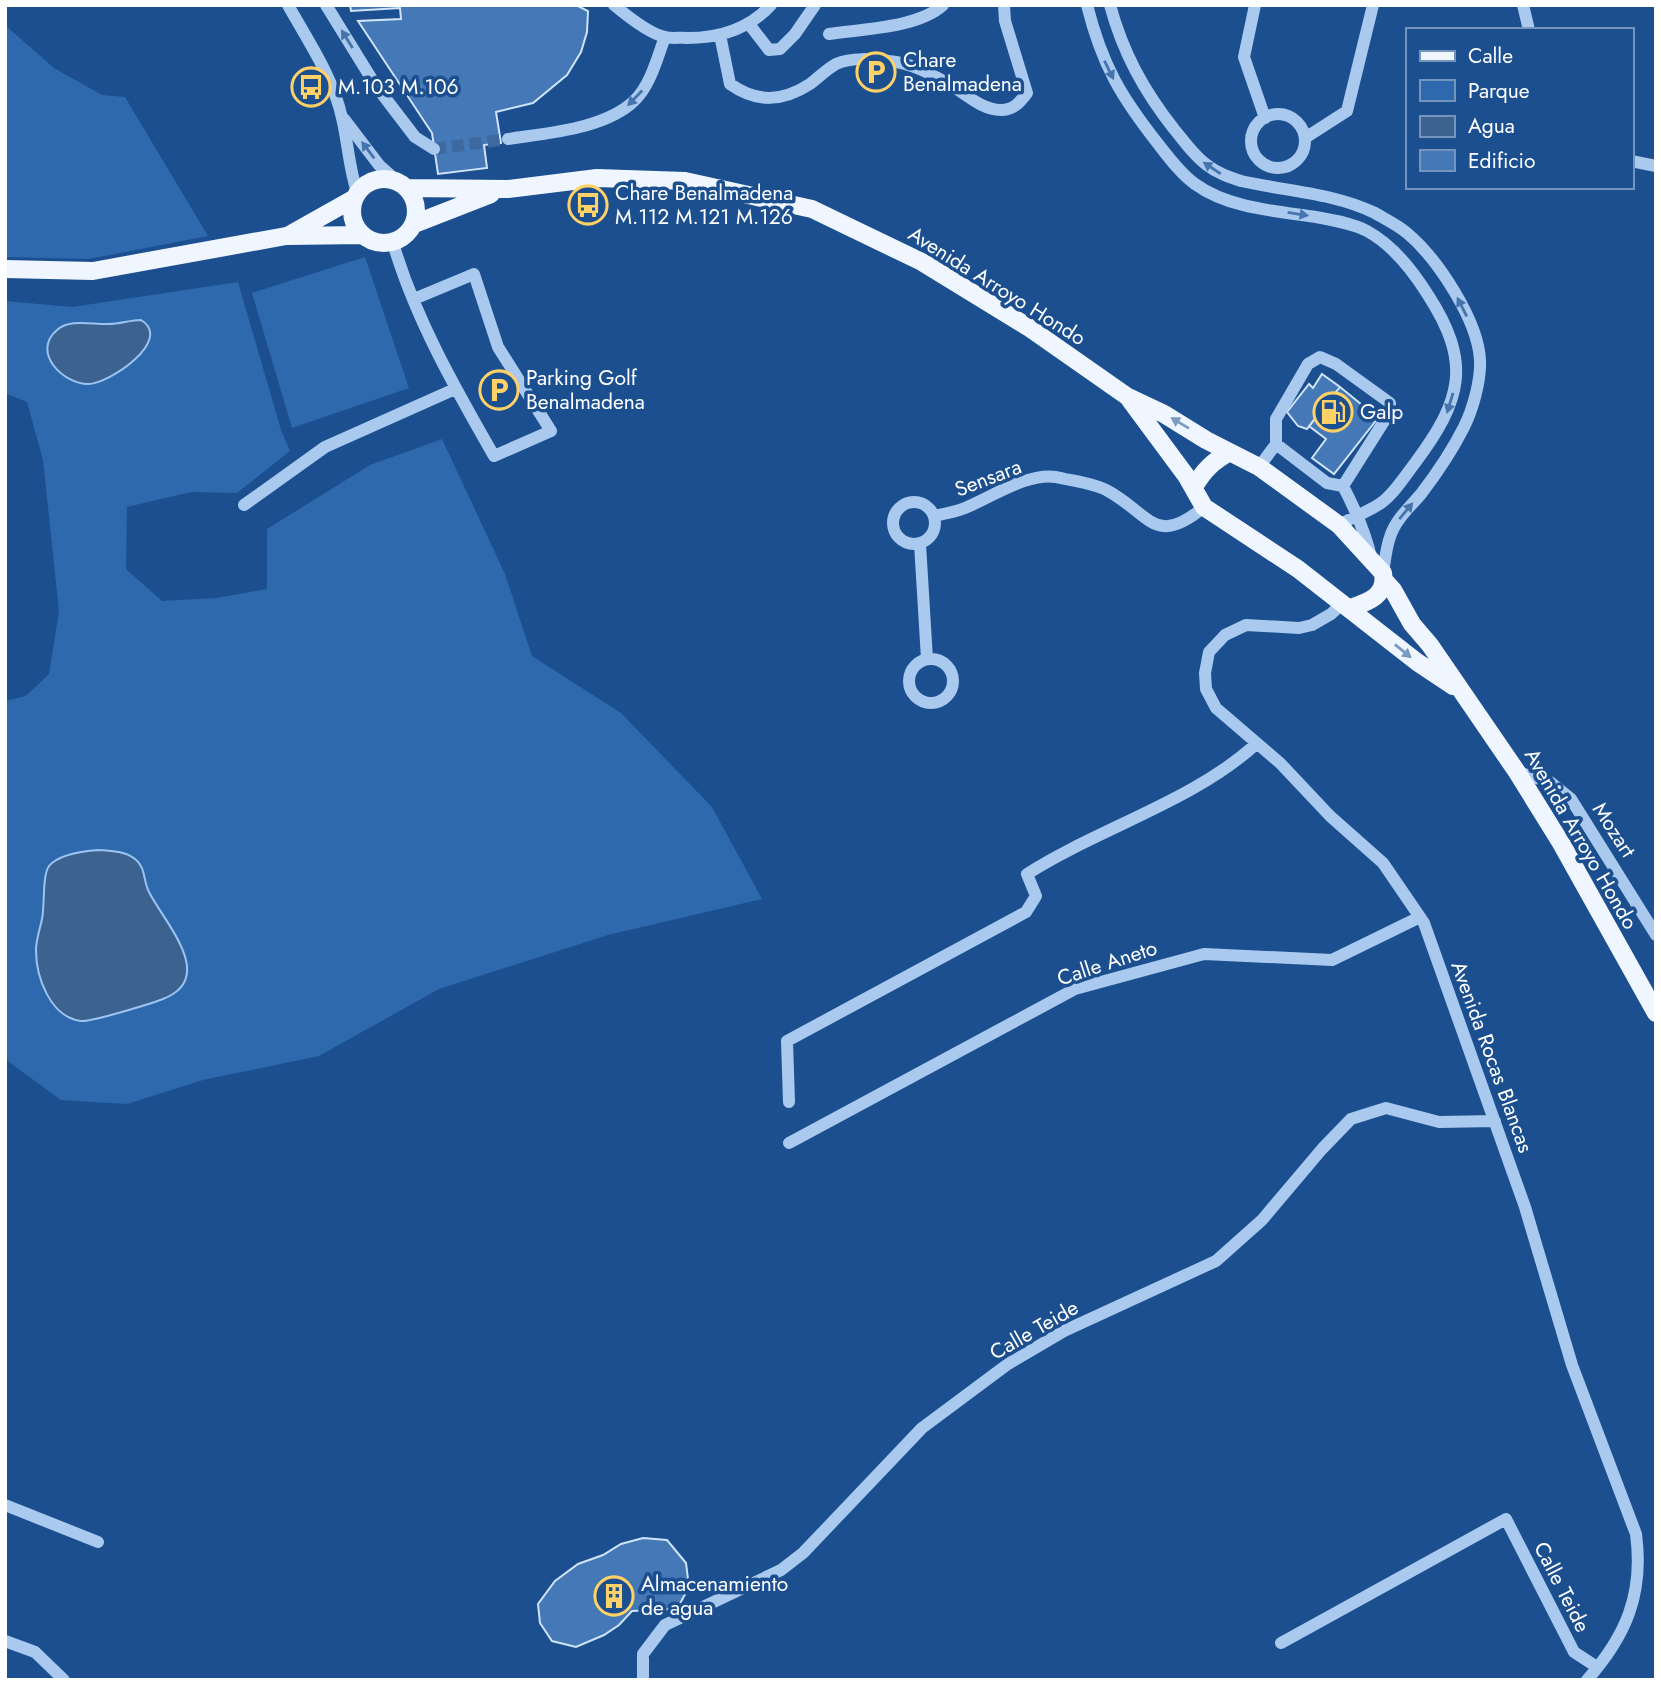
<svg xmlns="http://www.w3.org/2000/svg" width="1661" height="1685" font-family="Jost,sans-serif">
<rect width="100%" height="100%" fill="#1b4f8f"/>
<path fill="#2e69ad" d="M 5,25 L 54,68 L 102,95 L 125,97 L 208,236 L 89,259 L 5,257 Z
M 365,257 L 409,388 L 292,428 L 252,293 Z
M 238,282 L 281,430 L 290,451 L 237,493 L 191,492 L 127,507 L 126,569 L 162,601 L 216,598 L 267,589 L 267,529 L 370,465 L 442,439 L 505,574 L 532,656 L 621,713 L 712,807 L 762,899 L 608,935 L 439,989 L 319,1056 L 203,1080 L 127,1104 L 61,1100 L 9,1062 L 5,1056 L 5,701 L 26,696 L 49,674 L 59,611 L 43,460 L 27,402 L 5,393 L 5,301 L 72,307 Z"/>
<path fill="#3c6290" stroke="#9cc4f0" stroke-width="2" d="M 141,320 C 174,340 109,384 88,384 C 63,384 31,352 57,330 C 70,318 93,325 109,324 C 120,324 130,320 141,320 Z
M 99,850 C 111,851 125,851 135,859 C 146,867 143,881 149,892 C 164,922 218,978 163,999 C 150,1004 91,1022 81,1021 C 50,1017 36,977 36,950 C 36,940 40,929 42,919 C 45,905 42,876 49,866 C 59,854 85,851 99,850 Z"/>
<path fill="#4478b7" stroke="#cfe3fa" stroke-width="2" d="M 350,5 L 576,5 L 588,11 L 587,32 L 581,52 L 567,75 L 533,103 L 496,112 L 501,143 L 484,145 L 487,168 L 438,174 L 432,133 L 358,21 L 401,19 L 400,8 L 351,11 Z
M 1322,374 L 1340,387 L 1307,429 L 1298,426 L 1287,412 L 1309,384 L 1313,388 Z
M 1340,387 L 1378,418 L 1334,474 L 1312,458 L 1326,439 L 1309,426 Z
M 643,1538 L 667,1540 L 686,1563 L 689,1587 L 677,1609 L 632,1611 L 619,1625 L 604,1635 L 576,1647 L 552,1641 L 540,1623 L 538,1604 L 555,1581 L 578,1564 L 603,1555 L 621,1544 Z"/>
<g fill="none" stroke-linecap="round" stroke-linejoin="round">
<path stroke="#3d69a0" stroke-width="12" stroke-dasharray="12 6" stroke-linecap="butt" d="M 434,149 L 508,139"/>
<path stroke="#a9c9ee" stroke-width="12" d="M 288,5 C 308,41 333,77 342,118 C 348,143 349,168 357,192
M 326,5 L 376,86 L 415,137 L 434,149
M 614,5 C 626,15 650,34 665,37 C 672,39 681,37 687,38 C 719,38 749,29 771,5
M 1087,5 C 1102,65 1121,97 1159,145 C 1169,158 1181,174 1195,184 C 1228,208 1275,211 1316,217 C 1332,220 1352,223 1367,231 C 1393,245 1413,271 1428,295 C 1472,363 1462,400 1415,463 C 1405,476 1394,494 1381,503 C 1368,512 1353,517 1339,525
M 1110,5 C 1123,53 1144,91 1174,129 C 1184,141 1194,156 1207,165 C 1217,173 1229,177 1241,181 C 1285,191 1334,193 1375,213 C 1385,219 1398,225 1407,233 C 1437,258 1478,320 1480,360 C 1481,380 1473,409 1464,427 C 1452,451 1437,473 1421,494 C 1410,507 1395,520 1390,537 C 1386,548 1385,561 1383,573
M 1255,5 L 1244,57 L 1265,118
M 1523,5 L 1529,30
M 749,24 L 769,50 L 780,49 L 795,34 L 815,5
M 829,34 C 862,29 918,28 943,5
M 720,35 L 730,84 C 757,103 782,102 810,84 C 818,78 827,69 836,64 C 852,57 872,59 889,61 C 911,63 929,73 949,84 C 965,93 981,110 1001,110 C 1014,110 1020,102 1027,93 L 1005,21 L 1004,5
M1251 141a27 27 0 1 1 54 0a27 27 0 1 1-54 0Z
M 344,119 L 379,165 L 398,182
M 1305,138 L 1347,111 L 1373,5
M 508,139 C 547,133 606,129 635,100 C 651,84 657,58 665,37
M 1631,161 L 1656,166
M 393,243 C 415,318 455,388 494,456 L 551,431 L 498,347 L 474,274 L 414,299
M 1259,467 L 1276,444 L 1327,483 L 1343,486 L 1386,418 L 1390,403 L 1336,364 L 1320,357 L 1308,364 L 1276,419 L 1276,444
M 1343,486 C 1355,509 1365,531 1371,557
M893 523a21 21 0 1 1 42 0a21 21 0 1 1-42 0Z
M 244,505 L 325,447 L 455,389
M 934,516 C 944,514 955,512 965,508 C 990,498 1028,472 1056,477 C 1072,481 1094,483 1108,491 C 1150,514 1155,548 1204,507
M 920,544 L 927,659
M 1342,604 L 1331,614 L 1312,625 L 1299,628 L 1246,625 L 1225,635 L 1209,652 L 1205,673 L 1206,689 L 1216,708 L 1280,763 L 1330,816 L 1383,863 L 1424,923 L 1525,1207 L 1572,1365 L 1636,1534 C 1644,1594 1626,1636 1587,1680
M909 681a22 22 0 1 1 44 0a22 22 0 1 1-44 0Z
M 1517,772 L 1550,782 L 1571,799 L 1656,935
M 789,1102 L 787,1041 L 1026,912 L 1036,896 L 1027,874 C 1099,828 1194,801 1256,744
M 789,1143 L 1075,989 L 1204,954 L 1332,960 L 1420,917
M 5,1505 L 98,1542
M 5,1641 L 35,1652 L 64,1680
M 1281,1643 L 1506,1519 L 1574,1652 L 1597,1667
M 643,1680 L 643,1654 L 665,1625 L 781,1570 L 803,1553 L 922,1428 L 1008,1364 L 1064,1331 L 1216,1261 L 1262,1220 L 1322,1149 L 1351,1119 L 1386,1108 L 1439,1122 L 1495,1121"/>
<path stroke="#f0f6ff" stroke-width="18" d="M352 211a32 32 0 1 1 64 0a32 32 0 1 1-64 0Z
M 407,188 L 508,189 L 597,178 L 685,181 L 812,209 L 922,262 L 1028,327 L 1128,397 L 1164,414 L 1206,440 L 1259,467 L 1339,525 L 1383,573 C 1387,596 1368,602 1350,608
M 414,224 L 491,194
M 289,235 L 353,199
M 5,269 L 93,271 L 286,236 L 362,235
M 1130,400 L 1187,477 L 1204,507 L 1298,569 L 1417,662 L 1453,686
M 1194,487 C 1204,470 1213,461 1230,452
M 1384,580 L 1393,590 L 1412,624 L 1430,645 L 1517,772 L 1561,843 L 1656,1013"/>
</g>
<defs><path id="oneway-solid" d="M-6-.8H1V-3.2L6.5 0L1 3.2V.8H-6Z" transform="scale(1.75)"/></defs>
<g fill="#4674ac">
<use href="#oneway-solid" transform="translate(347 39) rotate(-122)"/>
<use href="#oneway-solid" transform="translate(1109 70) rotate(64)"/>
<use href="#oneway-solid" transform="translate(635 98) rotate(134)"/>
<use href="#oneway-solid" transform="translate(368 150) rotate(-127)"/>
<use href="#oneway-solid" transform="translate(1212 168) rotate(-146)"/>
<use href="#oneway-solid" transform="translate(1298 214) rotate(9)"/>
<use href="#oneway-solid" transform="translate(1462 307) rotate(-117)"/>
<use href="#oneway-solid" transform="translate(1450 403) rotate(107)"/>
<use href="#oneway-solid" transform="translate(1406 511) rotate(-50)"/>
</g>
<g fill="#7b9ac1">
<use href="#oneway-solid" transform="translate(1180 423) rotate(-149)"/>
<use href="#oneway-solid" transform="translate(1403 651) rotate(39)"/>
</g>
<defs>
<g id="parking-ring" transform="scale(2.0125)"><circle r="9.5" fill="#1b4f8f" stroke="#ffd166" stroke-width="1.5"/><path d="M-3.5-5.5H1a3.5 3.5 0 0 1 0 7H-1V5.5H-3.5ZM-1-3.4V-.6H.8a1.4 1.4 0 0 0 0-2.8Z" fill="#ffd166"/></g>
<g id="bus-ring" transform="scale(2.0125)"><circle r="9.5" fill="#1b4f8f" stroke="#ffd166" stroke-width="1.5"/><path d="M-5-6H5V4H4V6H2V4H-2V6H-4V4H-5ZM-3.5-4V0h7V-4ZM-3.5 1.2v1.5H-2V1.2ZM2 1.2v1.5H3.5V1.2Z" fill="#ffd166"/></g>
<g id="fuel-ring" transform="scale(2.0125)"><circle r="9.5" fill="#1b4f8f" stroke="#ffd166" stroke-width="1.5"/><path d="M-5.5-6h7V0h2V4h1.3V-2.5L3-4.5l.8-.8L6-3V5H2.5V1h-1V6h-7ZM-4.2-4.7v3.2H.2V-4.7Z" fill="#ffd166"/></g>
<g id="building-ring" transform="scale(2.0125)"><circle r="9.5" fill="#1b4f8f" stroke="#ffd166" stroke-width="1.5"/><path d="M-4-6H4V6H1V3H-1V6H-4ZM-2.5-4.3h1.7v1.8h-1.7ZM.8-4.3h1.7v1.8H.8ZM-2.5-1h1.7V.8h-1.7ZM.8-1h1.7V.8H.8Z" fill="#ffd166"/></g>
</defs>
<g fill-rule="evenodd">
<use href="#parking-ring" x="876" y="72"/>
<use href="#bus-ring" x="311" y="87"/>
<use href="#bus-ring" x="588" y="205"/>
<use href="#parking-ring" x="499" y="390"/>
<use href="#fuel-ring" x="1333" y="412"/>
<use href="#building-ring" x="614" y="1596"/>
</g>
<g text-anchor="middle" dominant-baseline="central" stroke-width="7" stroke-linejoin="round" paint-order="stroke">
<g font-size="21" fill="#fff" stroke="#1b4f8f" text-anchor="start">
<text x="903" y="60">Chare<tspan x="903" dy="24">Benalmadena</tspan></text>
<text x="338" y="87">M.103 M.106</text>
<text x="615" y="193">Chare Benalmadena<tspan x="615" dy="24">M.112 M.121 M.126</tspan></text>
<text x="526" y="378">Parking Golf<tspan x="526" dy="24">Benalmadena</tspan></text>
<text x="1360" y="412">Galp</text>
<text x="641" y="1584">Almacenamiento<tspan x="641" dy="24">de agua</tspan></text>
</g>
<g font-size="21" fill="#fff" stroke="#1b4f8f">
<text transform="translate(997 286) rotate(32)">Avenida Arroyo Hondo</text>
<text transform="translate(988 478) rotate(-21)">Sensara</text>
<text transform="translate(1614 830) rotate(57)">Mozart</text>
<text transform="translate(1581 839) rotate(60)">Avenida Arroyo Hondo</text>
<text transform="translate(1107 963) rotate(-18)">Calle Aneto</text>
<text transform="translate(1492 1057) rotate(70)">Avenida Rocas Blancas</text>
<text transform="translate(1034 1330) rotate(-30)">Calle Teide</text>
<text transform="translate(1562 1587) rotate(63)">Calle Teide</text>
</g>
</g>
<rect width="1661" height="1685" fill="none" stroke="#ffffff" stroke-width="14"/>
<rect x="1406" y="28" width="228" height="161" fill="#1b4f8f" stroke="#7695bc" stroke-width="2"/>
<rect x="1420" y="51" width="35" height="10" fill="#f0f6ff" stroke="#7695bc" stroke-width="2"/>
<text x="1468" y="63" font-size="21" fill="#ffffff">Calle</text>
<rect x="1420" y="80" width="35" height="21" fill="#2e69ad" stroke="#7695bc" stroke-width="2"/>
<text x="1468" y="98" font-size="21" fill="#ffffff">Parque</text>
<rect x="1420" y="116" width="35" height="21" fill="#3c6290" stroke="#7695bc" stroke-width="2"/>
<text x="1468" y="133" font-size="21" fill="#ffffff">Agua</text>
<rect x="1420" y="150" width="35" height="21" fill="#4478b7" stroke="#7695bc" stroke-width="2"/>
<text x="1468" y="168" font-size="21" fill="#ffffff">Edificio</text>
</svg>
